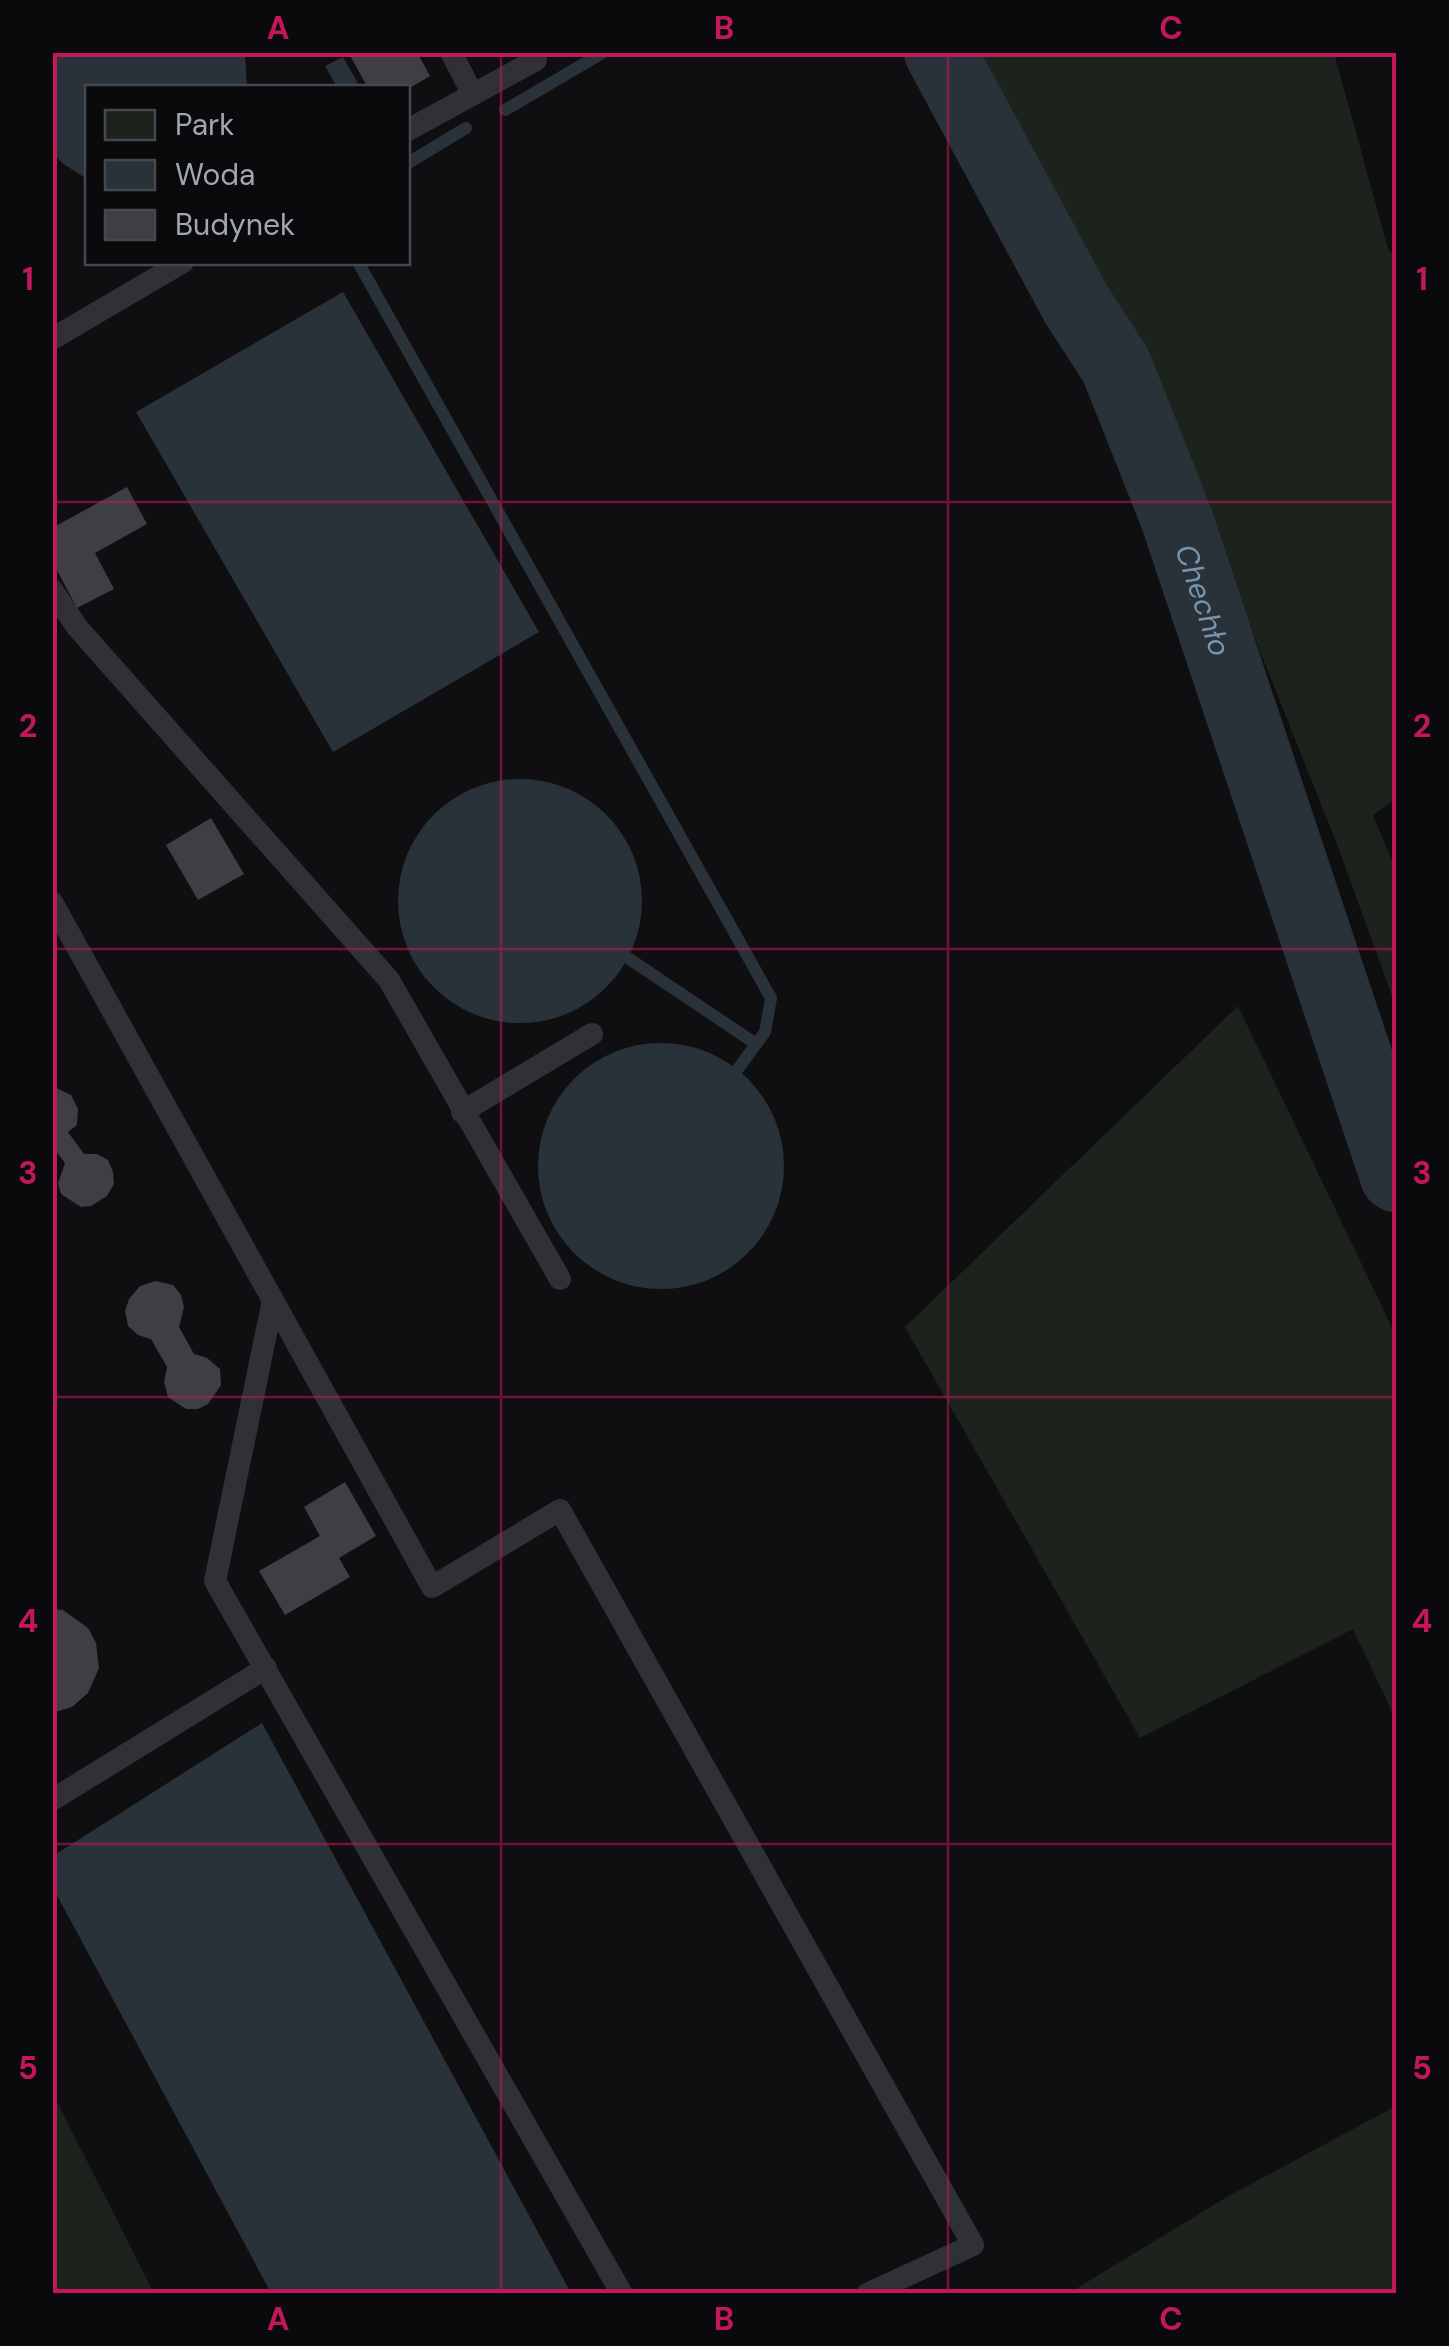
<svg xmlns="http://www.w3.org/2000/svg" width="1449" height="2346" font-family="'DM Sans',sans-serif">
<rect width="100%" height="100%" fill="#0f0f11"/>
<path fill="#1c231d" d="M 979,53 L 1334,53 L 1388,249 L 1396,257 L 1396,797 L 1373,816 L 1396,869 L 1396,1007 L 1337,844 L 1190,476 L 1128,336 Z
M 1238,1006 L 1396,1336 L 1396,1720 L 1353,1629 L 1140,1738 L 905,1327 Z
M 53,2094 L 154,2293 L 53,2293 Z
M 1396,2106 L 1396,2293 L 1069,2293 L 1227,2197 Z"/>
<path fill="#293239" d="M 52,53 L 245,53 L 247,87 L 88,88 L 87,179 L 62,163 L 53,153 Z
M 343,57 L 360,87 L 337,87 L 325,66 Z
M 343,292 L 539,632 L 333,752 L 136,412 Z
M398 901a122 122 0 1 1 244 0a122 122 0 1 1-244 0Z
M538 1166a123 123 0 1 1 246 0a123 123 0 1 1-246 0Z
M 262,1723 L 571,2293 L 271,2293 L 52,1886 L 53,1856 Z"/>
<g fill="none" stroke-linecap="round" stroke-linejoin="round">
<path stroke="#293239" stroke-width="12" d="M 505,110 L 604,52
M 408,163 L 466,128
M 358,262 L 771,998 L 765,1032 L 738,1069
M 628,958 L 756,1044"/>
<path stroke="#293239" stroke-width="72" id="s1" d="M 940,52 L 1076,304 L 1116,366 L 1176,517 L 1396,1176"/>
</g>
<path fill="#3e3f44" d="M 348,52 L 417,52 L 430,76 L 408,89 L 368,88 Z
M 127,487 L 147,524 L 95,553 L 114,589 L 77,608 L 52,561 L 52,528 Z
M 211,818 L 244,874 L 198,900 L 166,845 Z
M 52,1086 L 71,1095 L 78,1109 L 77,1125 L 68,1132 L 84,1154 L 97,1154 L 108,1160 L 113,1172 L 114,1184 L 107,1196 L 91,1206 L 81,1207 L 61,1194 L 58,1183 L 65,1163 L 52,1146 Z
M 156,1281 L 173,1285 L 181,1295 L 184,1307 L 179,1327 L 194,1354 L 207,1358 L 220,1369 L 221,1385 L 208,1404 L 198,1409 L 186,1409 L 168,1397 L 164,1382 L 167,1367 L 151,1339 L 138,1335 L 128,1326 L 125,1311 L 129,1299 L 140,1286 Z
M 345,1482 L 376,1536 L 339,1558 L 350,1577 L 285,1615 L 259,1571 L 320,1536 L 304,1507 Z
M 52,1609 L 63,1610 L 88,1628 L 96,1643 L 99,1668 L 88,1693 L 72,1707 L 52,1713 Z"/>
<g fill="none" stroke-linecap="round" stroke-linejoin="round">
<path stroke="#303136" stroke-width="22" d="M 451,52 L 472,93
M 408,130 L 536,60
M 52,339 L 183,262
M 52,590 L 77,627 L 389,980 L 560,1279
M 52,902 L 432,1587 L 560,1510 L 973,2245 L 867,2294
M 462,1112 L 592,1034
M 273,1300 L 215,1581 L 622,2294
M 52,1800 L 266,1668"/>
</g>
<path fill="none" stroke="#c2185b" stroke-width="2.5" stroke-opacity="0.55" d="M 501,52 L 501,2294M 948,52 L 948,2294M 52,502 L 1396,502M 52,949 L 1396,949M 52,1397 L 1396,1397M 52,1844 L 1396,1844"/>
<g text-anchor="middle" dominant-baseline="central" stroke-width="10" stroke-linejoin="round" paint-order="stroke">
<g font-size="30" font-style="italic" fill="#7694ae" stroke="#0a0a0c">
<text stroke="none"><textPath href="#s1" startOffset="610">Chechło</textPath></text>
</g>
</g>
<rect width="1449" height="2346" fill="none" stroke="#0a0a0c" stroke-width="110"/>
<rect x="85" y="85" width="325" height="180" fill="#0a0a0c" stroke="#46484e" stroke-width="2.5"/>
<rect x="105" y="110" width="50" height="30" fill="#1c231d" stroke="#46484e" stroke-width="2.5"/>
<text x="175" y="135" font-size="30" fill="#a0a6b2">Park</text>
<rect x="105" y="160" width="50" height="30" fill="#293239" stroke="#46484e" stroke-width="2.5"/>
<text x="175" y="185" font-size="30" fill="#a0a6b2">Woda</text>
<rect x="105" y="210" width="50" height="30" fill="#3e3f44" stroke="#46484e" stroke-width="2.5"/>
<text x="175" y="235" font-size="30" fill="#a0a6b2">Budynek</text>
<rect x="55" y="55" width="1339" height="2236" fill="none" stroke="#c2185b" stroke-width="4"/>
<g font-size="32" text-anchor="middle" font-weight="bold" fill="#c2185b">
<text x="278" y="39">A</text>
<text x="724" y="39">B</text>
<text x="1171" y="39">C</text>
<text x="28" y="290">1</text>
<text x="1422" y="290">1</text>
<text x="28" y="737">2</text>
<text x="1422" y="737">2</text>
<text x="28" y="1184">3</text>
<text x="1422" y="1184">3</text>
<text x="28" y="1632">4</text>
<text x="1422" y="1632">4</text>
<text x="28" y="2079">5</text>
<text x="1422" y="2079">5</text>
<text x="278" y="2330">A</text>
<text x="724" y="2330">B</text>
<text x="1171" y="2330">C</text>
</g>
</svg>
